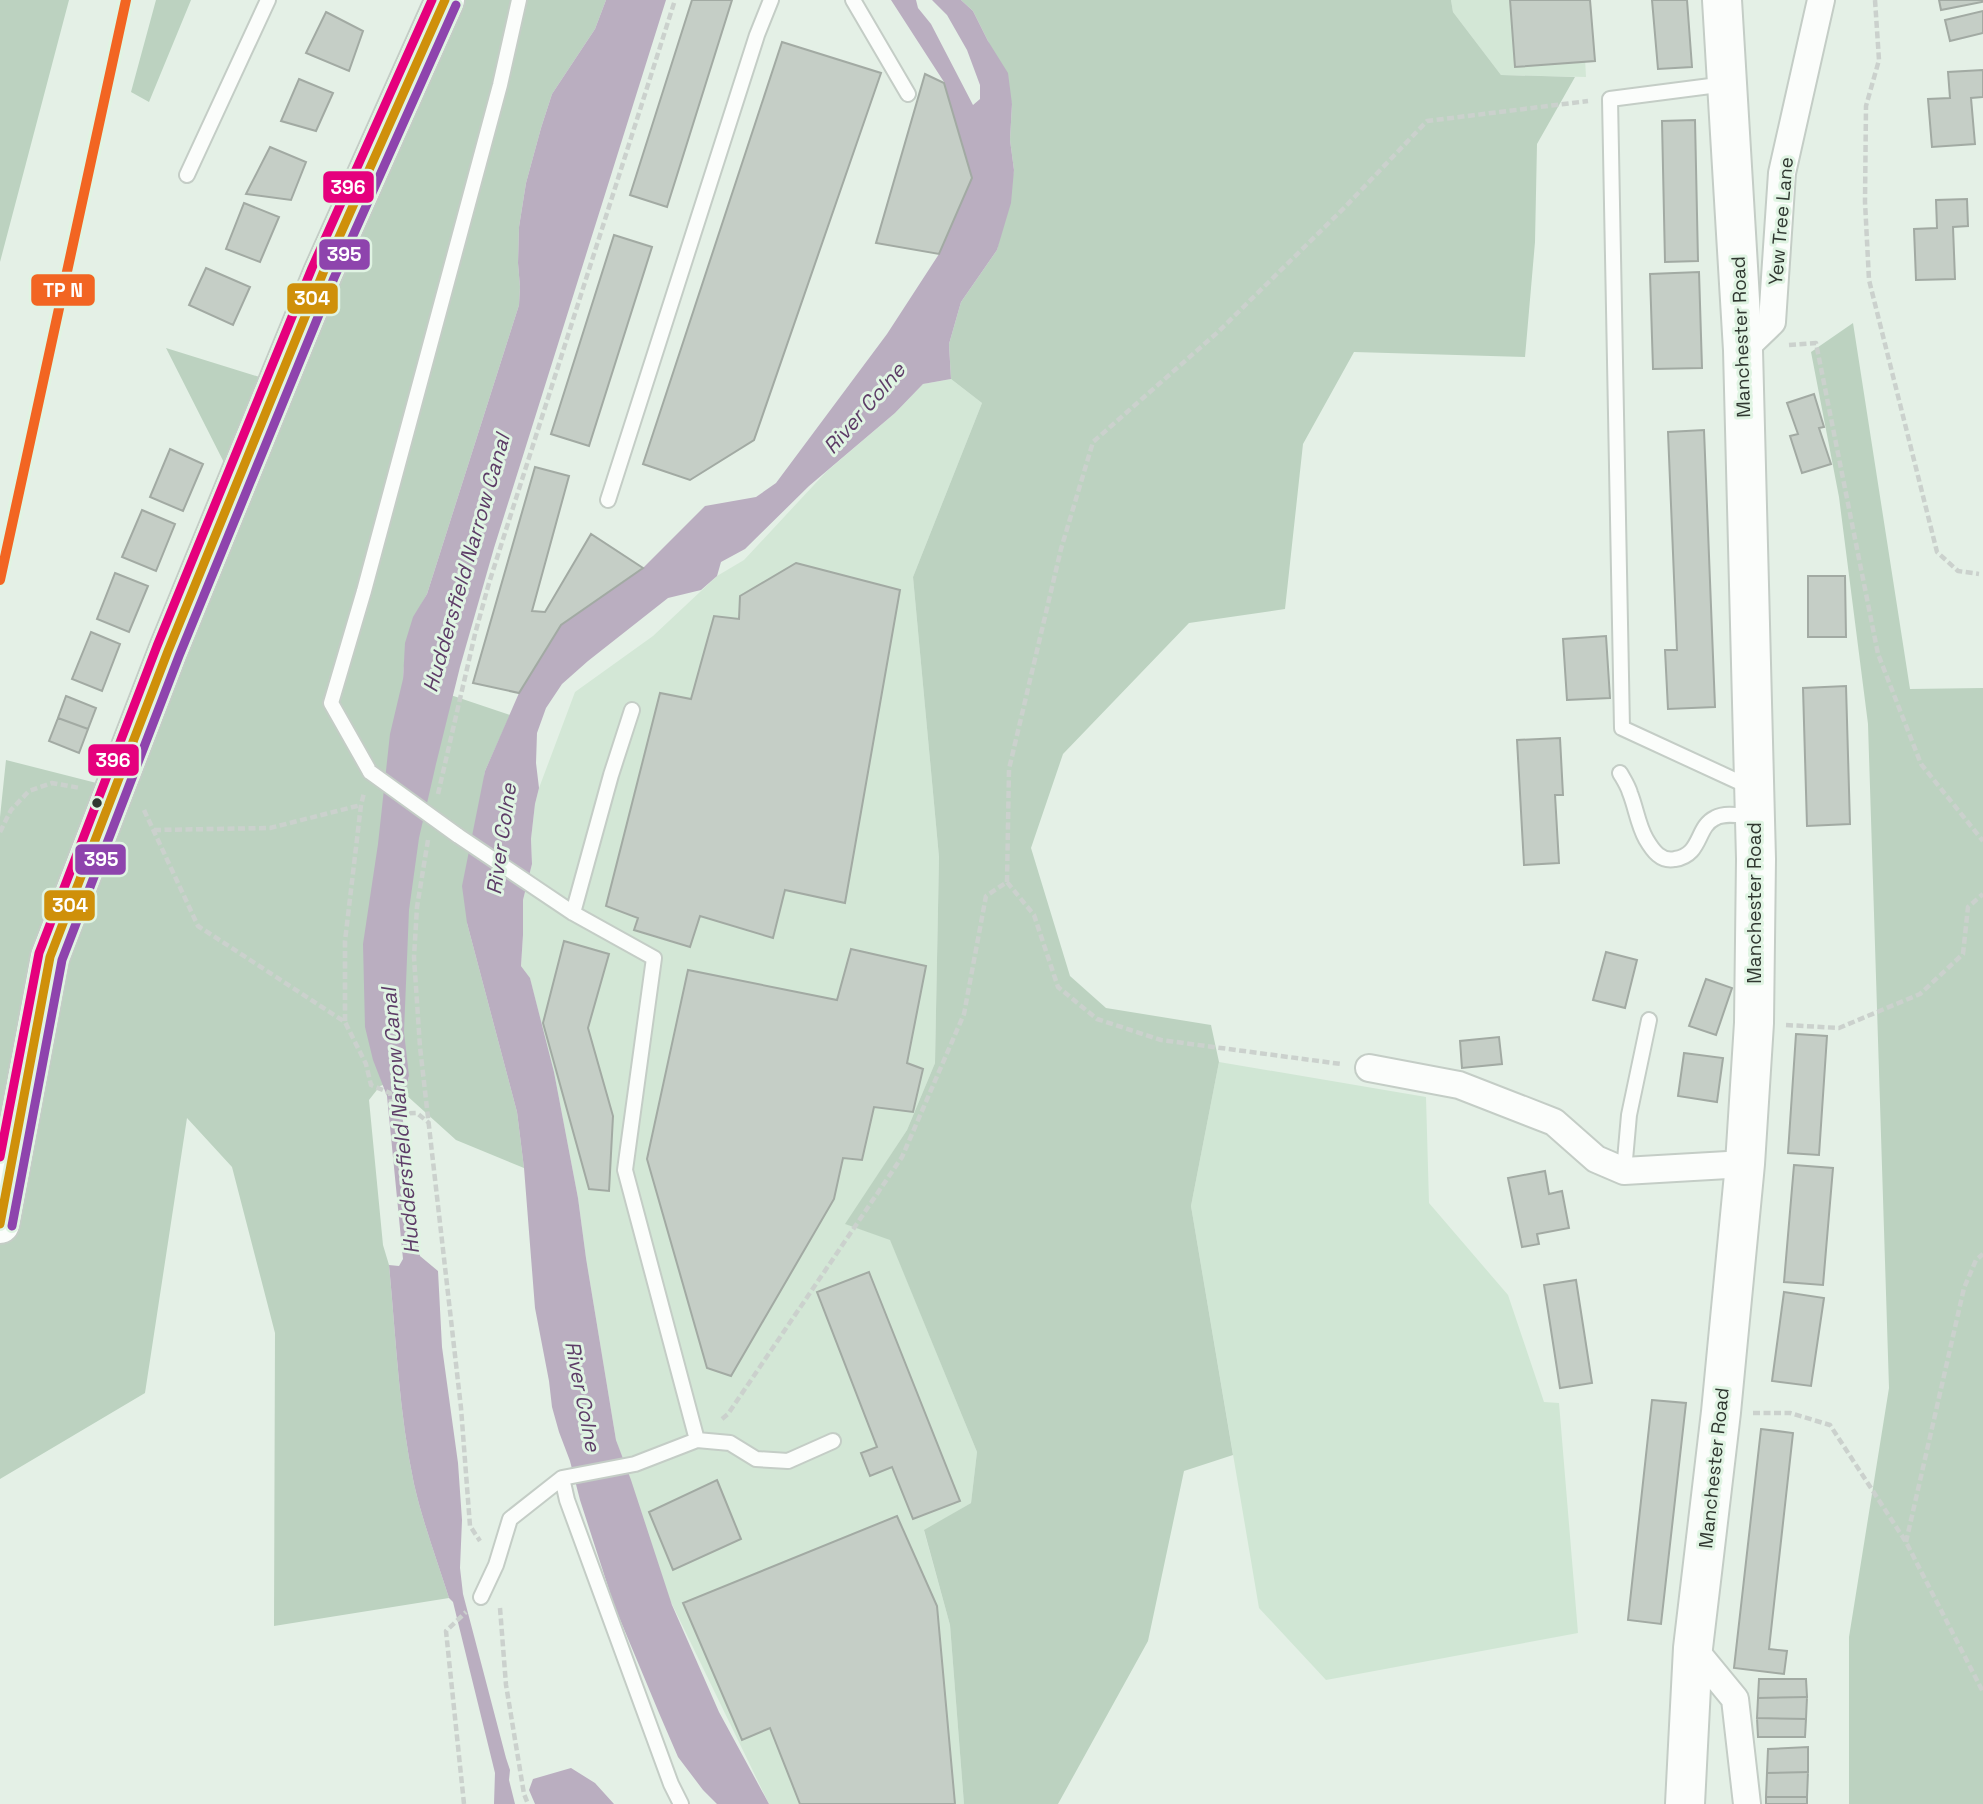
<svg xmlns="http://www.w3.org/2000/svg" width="1983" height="1804" font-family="'Space Grotesk',sans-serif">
<rect width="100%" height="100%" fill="#e4f0e6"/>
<path fill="#d3e7d6" d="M 1451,0 L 1582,0 L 1586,77 L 1501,75 L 1453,12 Z
M 951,379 L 982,403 L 913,577 L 939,857 L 935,1063 L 907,1130 L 846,1224 L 890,1239 L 977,1452 L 971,1503 L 924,1531 L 950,1625 L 964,1804 L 769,1804 L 670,1600 L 616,1440 L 586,1258 L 578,1198 L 554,1072 L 530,979 L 521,966 L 523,935 L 523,900 L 532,864 L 531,839 L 535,804 L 539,788 L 575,692 L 653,636 L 717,576 L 744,560 L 826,472 L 895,413 L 923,384 Z"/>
<path fill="#d0e6d4" d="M 1219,1062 L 1426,1097 L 1429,1203 L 1508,1295 L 1544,1402 L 1559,1403 L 1578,1633 L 1326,1680 L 1259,1608 L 1191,1206 Z"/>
<path fill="#bcd2c0" d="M 0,0 L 69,0 L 0,262 Z
M 156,0 L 191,0 L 149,102 L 131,92 Z
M 465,0 L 606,0 L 595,29 L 552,94 L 541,128 L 526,183 L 519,227 L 518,263 L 520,287 L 519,305 L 427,594 C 408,627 406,641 403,679 L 510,715 L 485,771 L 467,923 L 517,1112 L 524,1168 L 456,1140 L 405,1094 L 409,1076 L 380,1086 L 369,1100 L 383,1245 L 389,1265 C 396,1338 399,1413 414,1484 C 423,1523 437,1560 449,1598 L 274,1626 L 275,1333 L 232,1167 L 187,1118 L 145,1393 L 0,1479 L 0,817 L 6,760 L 128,791 L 245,504 L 166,348 L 295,388 Z
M 961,0 L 1451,0 L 1453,12 L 1501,75 L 1575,77 L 1537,144 L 1535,242 L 1525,357 L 1354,352 L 1303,444 L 1285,609 L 1189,623 L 1063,754 L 1031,848 L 1070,976 L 1106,1008 L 1211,1025 L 1219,1062 L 1191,1206 L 1233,1455 L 1184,1471 L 1148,1641 L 1058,1804 L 964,1804 L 950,1625 L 924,1530 L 971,1503 L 977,1452 L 890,1240 L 845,1224 L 907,1130 L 935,1063 L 939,857 L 913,577 L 982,403 L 951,379 L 949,344 L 961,302 L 997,250 L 1014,170 L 1010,140 L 1012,104 L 988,41 L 973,11 Z
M 1853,323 L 1910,689 L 1983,688 L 1983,1804 L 1849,1804 L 1849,1637 L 1889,1388 L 1868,724 L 1839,497 L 1811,352 Z"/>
<path fill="#baaec0" d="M 606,0 L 666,0 L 494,548 L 460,667 L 436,764 L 419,838 L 409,910 L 404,1032 L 409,1076 L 405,1094 L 400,1097 L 420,1256 L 438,1271 L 442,1347 L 458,1463 L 462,1520 L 460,1568 L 463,1594 L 506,1758 L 510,1770 L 509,1780 L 515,1804 L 494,1804 L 495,1773 L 453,1602 L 449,1598 C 437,1560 423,1523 414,1484 C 399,1413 396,1338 389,1265 L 399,1266 L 403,1259 L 387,1096 L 373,1060 L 365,1027 L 363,944 L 378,844 L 390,734 L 403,679 L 405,643 L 413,617 L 427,594 L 519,305 L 520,287 L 518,263 L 519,227 L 526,183 L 541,128 L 552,94 L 595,29 Z
M 891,0 L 916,0 L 918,8 L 931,24 L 973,105 L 980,99 L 980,85 L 967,50 L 947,15 L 932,0 L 961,0 L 973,11 L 988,41 L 1008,73 L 1012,104 L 1010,140 L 1014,170 L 1011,203 L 997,250 L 961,302 L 949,344 L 951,379 L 923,384 L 895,413 L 809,486 L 745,549 L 721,562 L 717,576 L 701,590 L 668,598 L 588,661 L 562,684 L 546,708 L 537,733 L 536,763 L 539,788 L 535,804 L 531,839 L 532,864 L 523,900 L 523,935 L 521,966 L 530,978 L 554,1072 L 578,1198 L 586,1258 L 616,1440 L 631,1480 L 672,1605 L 719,1712 L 769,1804 L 717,1804 L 703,1790 L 678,1757 L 659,1713 L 614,1605 L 580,1500 L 570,1461 L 559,1432 L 552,1407 L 549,1381 L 535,1308 L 524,1168 L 517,1112 L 467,923 L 462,886 L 485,771 L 519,693 L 561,625 L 643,568 L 705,506 L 756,497 L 776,483 L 887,334 L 939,254 L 972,178 L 944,82 Z
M 571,1768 L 595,1783 L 614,1804 L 535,1804 L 529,1790 L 533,1779 Z"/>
<path fill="#c5cec6" stroke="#a2aaa3" stroke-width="2" d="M 692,0 L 732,0 L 667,207 L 630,195 Z
M 1510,0 L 1590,0 L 1595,61 L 1515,67 Z
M 1652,0 L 1687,0 L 1692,67 L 1658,69 Z
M 1939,0 L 1982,0 L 1982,2 L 1941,10 Z
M 1983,11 L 1983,33 L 1950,41 L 1945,20 Z
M 326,12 L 363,31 L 349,71 L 306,53 Z
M 782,42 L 881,73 L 754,440 L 690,480 L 643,464 Z
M 1983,70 L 1983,97 L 1971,98 L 1975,144 L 1932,147 L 1928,99 L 1950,98 L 1948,72 Z
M 925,74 L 944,83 L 972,178 L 939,254 L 876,243 Z
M 299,79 L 333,93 L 316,131 L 281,121 Z
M 1695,120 L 1698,261 L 1665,262 L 1662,121 Z
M 270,147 L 306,162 L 291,200 L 246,194 Z
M 1967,199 L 1968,226 L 1953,227 L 1955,279 L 1916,280 L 1914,229 L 1937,228 L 1936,200 Z
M 244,203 L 279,217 L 260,262 L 226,249 Z
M 614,235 L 652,247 L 589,446 L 551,434 Z
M 206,268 L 250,287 L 233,325 L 189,305 Z
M 1699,272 L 1702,368 L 1653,369 L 1650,274 Z
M 1814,394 L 1824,427 L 1819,428 L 1831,464 L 1802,473 L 1790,436 L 1798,434 L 1787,403 Z
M 1704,430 L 1715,707 L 1668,709 L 1665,650 L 1677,650 L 1668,432 Z
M 170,449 L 203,464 L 183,511 L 150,497 Z
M 535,467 L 569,476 L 532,611 L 545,612 L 591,534 L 643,568 L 561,625 L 519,693 L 473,683 Z
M 142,510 L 175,524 L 156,571 L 122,557 Z
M 796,563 L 900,590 L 845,903 L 785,890 L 773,938 L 700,916 L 690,947 L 634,930 L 638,918 L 606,906 L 660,693 L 691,699 L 714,616 L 739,619 L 740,596 Z
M 115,573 L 148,586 L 129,632 L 97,619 Z
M 1808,576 L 1845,576 L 1846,637 L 1808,637 Z
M 91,632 L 120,644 L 102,691 L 72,679 Z
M 1606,636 L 1610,698 L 1567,700 L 1563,639 Z
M 1846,686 L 1850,824 L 1807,826 L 1803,688 Z
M 66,696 L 96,708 L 88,729 L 58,718 Z
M 58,718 L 88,729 L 79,753 L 49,741 Z
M 1560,738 L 1563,795 L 1555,795 L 1559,863 L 1524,865 L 1517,740 Z
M 564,941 L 609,954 L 588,1028 L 613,1116 L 609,1191 L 589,1189 L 543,1023 Z
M 851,949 L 926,966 L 907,1063 L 923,1069 L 913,1112 L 874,1107 L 862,1160 L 843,1158 L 834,1199 L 731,1376 L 707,1368 L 647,1159 L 688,970 L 837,1000 Z
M 1606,952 L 1637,960 L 1625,1008 L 1593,1000 Z
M 1706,979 L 1732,988 L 1716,1035 L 1689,1026 Z
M 1796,1034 L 1827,1036 L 1819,1155 L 1788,1153 Z
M 1499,1037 L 1502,1064 L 1462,1068 L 1460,1041 Z
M 1684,1053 L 1723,1058 L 1717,1102 L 1678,1096 Z
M 1794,1165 L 1833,1168 L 1823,1285 L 1784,1282 Z
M 1545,1171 L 1549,1194 L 1562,1191 L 1569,1228 L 1537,1234 L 1539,1244 L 1522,1247 L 1508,1178 Z
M 869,1272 L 960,1501 L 913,1519 L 892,1467 L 870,1476 L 861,1453 L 877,1447 L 817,1292 Z
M 1576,1280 L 1592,1383 L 1560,1388 L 1544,1285 Z
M 1784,1292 L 1824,1298 L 1811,1386 L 1772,1381 Z
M 1652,1400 L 1686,1403 L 1661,1624 L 1628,1620 Z
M 1761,1429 L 1793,1433 L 1769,1649 L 1787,1651 L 1784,1674 L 1734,1668 Z
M 717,1480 L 741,1539 L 673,1570 L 649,1512 Z
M 897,1516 L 937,1606 L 955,1804 L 800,1804 L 770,1728 L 742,1740 L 683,1603 Z
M 1759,1679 L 1806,1679 L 1807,1697 L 1758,1698 Z
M 1807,1697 L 1806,1719 L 1757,1718 L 1758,1698 Z
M 1757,1718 L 1806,1719 L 1805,1737 L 1758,1737 Z
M 1808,1747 L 1808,1772 L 1767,1773 L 1768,1749 Z
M 1808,1772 L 1807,1797 L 1766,1797 L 1767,1773 Z
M 1766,1797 L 1807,1797 L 1807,1804 L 1766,1804 Z"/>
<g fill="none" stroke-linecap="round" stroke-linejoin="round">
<g stroke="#c4cdc6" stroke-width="18">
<path id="lane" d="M 853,0 L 908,94
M 1726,84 L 1610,99 L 1622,728 L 1752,788
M 187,175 L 268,0
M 608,500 L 757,35 L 771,0
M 370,772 L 331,703 L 364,591 L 500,85 L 519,0
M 1620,773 C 1624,780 1628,786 1630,793 C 1636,808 1638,825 1646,839 C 1653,851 1661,862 1675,859 C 1702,855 1696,827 1715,818 C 1726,812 1741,816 1753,817
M 457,835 L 573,913 L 654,958 L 625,1170 L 697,1440
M 573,913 L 611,775 L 632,710
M 1624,1171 L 1629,1115 L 1649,1020
M 562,1478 L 567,1500 L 671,1784 L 681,1804
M 481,1597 L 496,1565 L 510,1519 L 562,1478 L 635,1464 L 697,1440 L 730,1443 L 756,1459 L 788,1461 L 833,1441"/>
</g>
<g stroke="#c4cdc6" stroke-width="30">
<path id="street" d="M 1743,350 L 1772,322 L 1782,173 L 1821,0
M 1369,1068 L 1459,1085 L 1554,1122 L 1596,1159 L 1624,1171 L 1745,1164
M 1693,1648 L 1735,1699 L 1747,1804"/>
</g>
<g stroke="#c4cdc6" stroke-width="42">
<path id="secondary" d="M 0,1224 L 50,957 L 168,651 L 323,273 L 445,0"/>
</g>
<g stroke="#c4cdc6" stroke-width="42">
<path id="primary" d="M 1685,1804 L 1693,1648 L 1721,1412 L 1745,1164 L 1754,1023 L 1756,859 L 1743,350 L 1722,0"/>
</g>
<path stroke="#cbd1cd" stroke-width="4.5" stroke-dasharray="7 3.5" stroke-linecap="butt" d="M 1875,0 L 1879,60 L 1866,106 L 1865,202 L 1869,280 L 1937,552 L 1958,571 L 1979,574
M 1789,345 L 1816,343 L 1878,654 L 1921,764 L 1983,841
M 438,794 L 475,634 L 489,583 L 675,0
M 144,810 L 198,926 L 345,1022 L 366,1064 L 371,1085 L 390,1093 L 392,1114 L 417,1113 L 429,1123
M 154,830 L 270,828 L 361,805
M 0,832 L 11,810 L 29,791 L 52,783 L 80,788
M 428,840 L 417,907 L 414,957 L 420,1047 L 461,1408 L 470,1526 L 480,1541
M 1007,882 L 1009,769 L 1061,549 L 1093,442 L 1218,332 L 1344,208 L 1427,121 L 1588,101
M 345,1021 L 345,941 L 361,805 L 364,793
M 1786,1025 L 1839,1028 L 1920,994 L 1963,954 L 1968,907 L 1983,894
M 1753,1413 L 1790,1413 L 1830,1425 L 1906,1542 L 1983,1692
M 722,1419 L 728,1414 L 902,1157 L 964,1014 L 986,896 L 1007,882 L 1034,915 L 1058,987 L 1097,1019 L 1161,1040 L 1341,1064
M 1906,1542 L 1964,1288 L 1976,1260 L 1983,1254
M 500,1608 L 506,1685 L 524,1794 L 528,1804
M 464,1804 L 446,1631 L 466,1612"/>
<use href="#lane" stroke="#fbfdfb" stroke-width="14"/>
<use href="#street" stroke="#fbfdfb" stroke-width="26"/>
<use href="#secondary" stroke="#fbfdfb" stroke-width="38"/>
<use href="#primary" stroke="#fbfdfb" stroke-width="38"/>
<g stroke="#c4cdc6" stroke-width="18" stroke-linecap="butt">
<path id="lane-bridge" d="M 370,772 L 457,835"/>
</g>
<use href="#lane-bridge" stroke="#fbfdfb" stroke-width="14"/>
<g stroke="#e0f4e3" stroke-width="14">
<path id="bus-1" d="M 0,1224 L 50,957 L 168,651 L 323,273 L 445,0"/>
</g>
<g stroke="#e0f4e3" stroke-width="14">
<path id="bus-2" d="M 12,1226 L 62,960 L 179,656 L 334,278 L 456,5"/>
</g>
<g stroke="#e0f4e3" stroke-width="14">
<path id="bus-3" d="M 0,1157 L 39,953 L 157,646 L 312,268 L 432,0"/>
</g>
<use href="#bus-1" stroke="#cf900a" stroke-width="9"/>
<use href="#bus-2" stroke="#8e44ad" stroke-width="9"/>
<use href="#bus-3" stroke="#e5007d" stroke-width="9"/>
<g stroke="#e0f4e3" stroke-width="16">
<path id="rail-1" d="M 0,580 L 126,0"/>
</g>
<use href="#rail-1" stroke="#f26522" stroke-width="10"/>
</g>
<circle fill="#303831" stroke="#e0f4e3" stroke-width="2.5" cx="97" cy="803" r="6"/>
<g text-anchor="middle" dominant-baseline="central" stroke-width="6" stroke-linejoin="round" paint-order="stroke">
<g font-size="19" fill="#303831" stroke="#e0f4e3">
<text transform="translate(1781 221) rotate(-85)">Yew Tree Lane</text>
<text transform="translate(1741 337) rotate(-92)">Manchester Road</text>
<text transform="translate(1754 903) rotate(-90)">Manchester Road</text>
<text transform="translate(1714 1468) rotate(-84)">Manchester Road</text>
</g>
<g font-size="21" font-style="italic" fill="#5d3c67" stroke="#e0f4e3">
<text transform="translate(864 408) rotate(-49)">River Colne</text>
<text transform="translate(466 563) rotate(-74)">Huddersfield Narrow Canal</text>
<text transform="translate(501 839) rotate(-82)">River Colne</text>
<text transform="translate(400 1121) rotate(-95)">Huddersfield Narrow Canal</text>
<text transform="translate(583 1396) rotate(79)">River Colne</text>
</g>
</g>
<g stroke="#e0f4e3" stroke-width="2.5">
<rect x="322" y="170" width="53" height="34" rx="7" fill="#e5007d"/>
<rect x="318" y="238" width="53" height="33" rx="7" fill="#8e44ad"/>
<rect x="30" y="273" width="66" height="34" rx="7" fill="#f26522"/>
<rect x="286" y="282" width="53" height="33" rx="7" fill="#cf900a"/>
<rect x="87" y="743" width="53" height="34" rx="7" fill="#e5007d"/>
<rect x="74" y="843" width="53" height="33" rx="7" fill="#8e44ad"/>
<rect x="43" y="889" width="53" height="33" rx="7" fill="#cf900a"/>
</g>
<g font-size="19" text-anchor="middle" font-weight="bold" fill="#fff">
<text x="348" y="194">396</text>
<text x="344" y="261">395</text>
<text x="63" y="297">TP N</text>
<text x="312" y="305">304</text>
<text x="113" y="767">396</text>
<text x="101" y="866">395</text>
<text x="70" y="912">304</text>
</g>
</svg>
